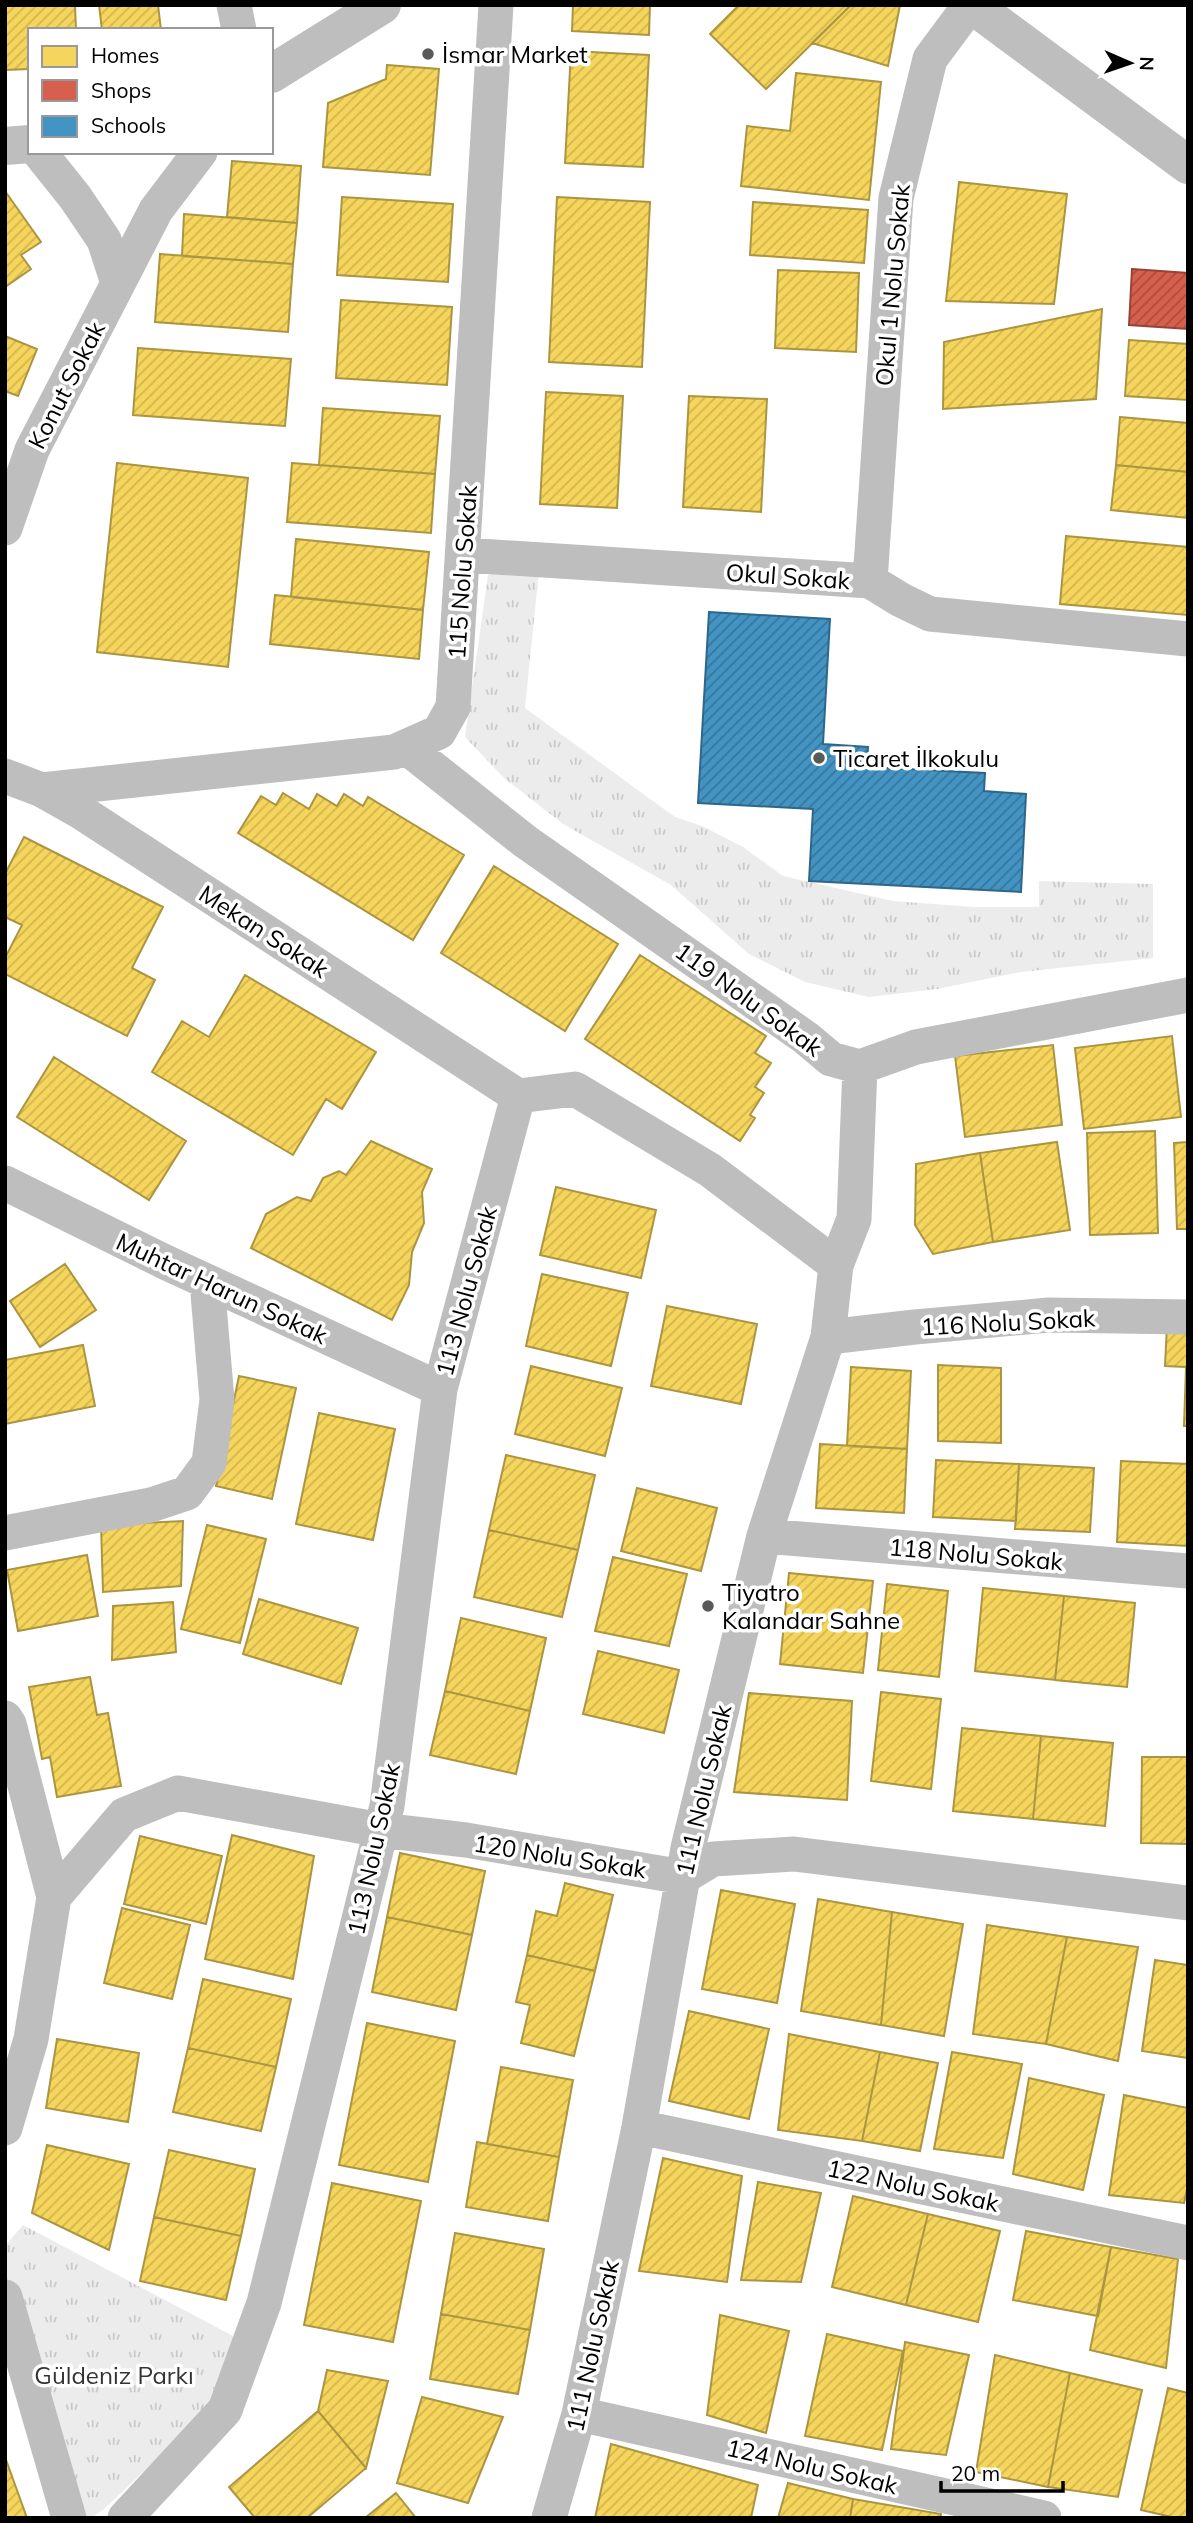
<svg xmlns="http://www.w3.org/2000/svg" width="1193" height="2523" font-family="Mulish,sans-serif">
<defs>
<pattern id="park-tufts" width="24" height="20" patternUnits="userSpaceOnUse" patternTransform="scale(1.75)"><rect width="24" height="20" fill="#ececec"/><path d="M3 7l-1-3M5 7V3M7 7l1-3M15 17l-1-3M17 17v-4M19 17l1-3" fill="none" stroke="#c9c9c9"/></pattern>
<pattern id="homes-hatch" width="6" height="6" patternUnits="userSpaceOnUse" patternTransform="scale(1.75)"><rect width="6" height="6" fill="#f6d55c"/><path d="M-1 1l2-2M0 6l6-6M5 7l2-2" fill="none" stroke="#d1b54e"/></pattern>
<pattern id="shops-hatch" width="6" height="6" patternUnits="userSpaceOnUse" patternTransform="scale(1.75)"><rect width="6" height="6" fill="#d6604d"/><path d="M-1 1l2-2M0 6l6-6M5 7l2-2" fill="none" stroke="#ab4d3e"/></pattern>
<pattern id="schools-hatch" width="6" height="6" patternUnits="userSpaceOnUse" patternTransform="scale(1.75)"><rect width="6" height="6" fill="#4393c3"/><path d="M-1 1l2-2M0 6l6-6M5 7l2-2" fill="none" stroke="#36769c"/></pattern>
</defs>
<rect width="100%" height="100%" fill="#fff"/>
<path fill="url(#park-tufts)" d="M 541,551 L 525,708 L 675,817 L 702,826 L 743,847 L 783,876 L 893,901 L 974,907 L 1039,907 L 1039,881 L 1153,884 L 1153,958 L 1021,972 L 937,989 L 869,997 L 805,982 L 749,954 L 671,885 L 563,824 L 504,778 L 465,737 L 488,575 Z
M 23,2225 L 235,2337 L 213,2406 L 104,2509 L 91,2518 L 60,2518 L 5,2321 L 5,2246 Z"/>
<path fill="url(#homes-hatch)" stroke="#ac9540" stroke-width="2" d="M 5,5 L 75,5 L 76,30 L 30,30 L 30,69 L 5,70 Z
M 99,5 L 158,5 L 161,30 L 102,30 Z
M 573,5 L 650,5 L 649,35 L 572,31 Z
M 739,5 L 851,5 L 766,89 L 710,34 Z
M 851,5 L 900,5 L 888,66 L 812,43 Z
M 571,51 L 649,55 L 643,167 L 565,163 Z
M 387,65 L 439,69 L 430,175 L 323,167 L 328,103 L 386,79 Z
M 796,73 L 881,82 L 869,200 L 741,186 L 747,126 L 790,131 Z
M 232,161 L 301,166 L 297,223 L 227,217 Z
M 959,182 L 1067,194 L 1054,304 L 946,301 Z
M 5,191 L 41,242 L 21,255 L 31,269 L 5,287 Z
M 342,197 L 453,204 L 448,282 L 337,275 Z
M 557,197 L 650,202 L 642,367 L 549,362 Z
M 753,202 L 868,210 L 864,263 L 750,255 Z
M 184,214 L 297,223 L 293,264 L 182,256 Z
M 160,254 L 293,264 L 288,332 L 155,322 Z
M 778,270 L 859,273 L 856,352 L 775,348 Z
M 341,300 L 452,307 L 447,385 L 336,378 Z
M 1102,309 L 1096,399 L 943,409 L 944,342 Z
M 5,336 L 37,349 L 18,396 L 5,391 Z
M 1129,340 L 1188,344 L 1188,400 L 1125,396 Z
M 138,348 L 291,359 L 285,426 L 133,415 Z
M 546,392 L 623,396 L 617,508 L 540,504 Z
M 689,396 L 767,399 L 761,512 L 683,507 Z
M 323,408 L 440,416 L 435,474 L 319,465 Z
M 1120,417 L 1188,423 L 1188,472 L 1116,465 Z
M 117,463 L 248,478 L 228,667 L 97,652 Z
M 292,463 L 435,474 L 431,533 L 287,522 Z
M 1116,465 L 1188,472 L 1188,518 L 1111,510 Z
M 1066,536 L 1188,547 L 1188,615 L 1060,604 Z
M 296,539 L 429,552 L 423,610 L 291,597 Z
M 275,595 L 423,610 L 419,659 L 270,644 Z
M 283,793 L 309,809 L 317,794 L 337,806 L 344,794 L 363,806 L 368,797 L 464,855 L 413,940 L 238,833 L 261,796 L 276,805 Z
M 24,837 L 163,907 L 132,968 L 155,980 L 127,1036 L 5,974 L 5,958 L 22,925 L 5,917 L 5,874 Z
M 494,866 L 618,944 L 565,1031 L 441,953 Z
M 640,955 L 766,1036 L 755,1053 L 771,1063 L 755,1087 L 764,1093 L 750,1115 L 755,1118 L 740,1141 L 585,1039 Z
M 245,975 L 376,1052 L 342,1109 L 326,1099 L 293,1155 L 152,1072 L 182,1021 L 209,1037 Z
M 1172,1036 L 1181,1117 L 1084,1129 L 1075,1048 Z
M 1053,1045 L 1062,1125 L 965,1137 L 955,1056 Z
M 54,1057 L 186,1141 L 149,1200 L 17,1117 Z
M 1155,1131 L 1158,1233 L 1090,1235 L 1087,1133 Z
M 371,1141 L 432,1169 L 422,1192 L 424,1223 L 412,1252 L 409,1285 L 392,1320 L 251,1248 L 266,1214 L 297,1197 L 311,1201 L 323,1178 L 339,1171 L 346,1175 Z
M 1057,1142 L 1070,1230 L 993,1242 L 980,1153 Z
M 1188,1142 L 1188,1229 L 1177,1229 L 1174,1143 Z
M 980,1153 L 993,1242 L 933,1254 L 915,1225 L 916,1164 Z
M 556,1187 L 656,1210 L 641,1278 L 540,1255 Z
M 65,1264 L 96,1310 L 40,1347 L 10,1301 Z
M 542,1274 L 628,1293 L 611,1366 L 526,1346 Z
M 667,1306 L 757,1324 L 741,1404 L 651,1386 Z
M 1167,1325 L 1188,1326 L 1188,1426 L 1184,1426 L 1186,1367 L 1165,1366 Z
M 83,1345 L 95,1406 L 5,1424 L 5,1360 Z
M 938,1365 L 1001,1368 L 1001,1443 L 938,1441 Z
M 531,1366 L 622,1388 L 605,1456 L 515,1434 Z
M 851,1367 L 911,1371 L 907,1449 L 847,1446 Z
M 239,1376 L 296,1388 L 272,1499 L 216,1486 Z
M 319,1413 L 395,1429 L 373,1540 L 296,1524 Z
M 820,1444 L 907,1449 L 904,1513 L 816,1508 Z
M 506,1455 L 595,1475 L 578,1550 L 489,1530 Z
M 936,1460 L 1019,1464 L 1016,1521 L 933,1517 Z
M 1121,1461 L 1188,1464 L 1188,1546 L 1117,1542 Z
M 1019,1464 L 1094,1468 L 1090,1532 L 1015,1529 Z
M 637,1488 L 717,1508 L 701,1571 L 621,1551 Z
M 183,1521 L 181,1586 L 103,1592 L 101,1525 Z
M 207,1525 L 266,1539 L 240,1643 L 181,1629 Z
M 489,1530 L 578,1550 L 562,1617 L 474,1597 Z
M 87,1555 L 98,1616 L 18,1631 L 7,1570 Z
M 613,1557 L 687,1574 L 669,1646 L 595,1631 Z
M 789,1573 L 873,1581 L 863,1673 L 780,1664 Z
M 887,1584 L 948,1591 L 939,1677 L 878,1670 Z
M 983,1588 L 1064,1596 L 1055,1680 L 975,1671 Z
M 1064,1596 L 1135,1603 L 1127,1687 L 1055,1680 Z
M 259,1599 L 358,1628 L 341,1684 L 243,1654 Z
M 173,1602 L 176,1652 L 112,1660 L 113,1606 Z
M 461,1618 L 546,1638 L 530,1711 L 445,1691 Z
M 598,1651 L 679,1670 L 664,1733 L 583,1714 Z
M 90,1677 L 97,1715 L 108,1713 L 121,1786 L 57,1797 L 50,1757 L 42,1759 L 29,1687 Z
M 445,1691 L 530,1711 L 516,1774 L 430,1755 Z
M 881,1692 L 941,1699 L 931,1789 L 871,1781 Z
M 749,1693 L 852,1701 L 847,1800 L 734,1792 Z
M 962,1728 L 1041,1736 L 1033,1819 L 953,1811 Z
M 1041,1736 L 1113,1743 L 1105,1826 L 1033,1819 Z
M 1142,1757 L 1188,1757 L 1188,1844 L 1141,1843 Z
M 232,1835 L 314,1856 L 293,1979 L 205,1959 Z
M 140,1836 L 222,1856 L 206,1924 L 124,1904 Z
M 400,1853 L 485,1871 L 472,1935 L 387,1917 Z
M 565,1883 L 613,1895 L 595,1971 L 527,1955 L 536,1911 L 557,1916 Z
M 721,1890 L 795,1904 L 777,2003 L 702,1989 Z
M 818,1899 L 892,1912 L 881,2025 L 801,2011 Z
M 122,1908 L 190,1925 L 172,1999 L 104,1983 Z
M 892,1912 L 963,1924 L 944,2036 L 881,2025 Z
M 387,1917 L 472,1935 L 456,2010 L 372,1992 Z
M 987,1925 L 1067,1937 L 1046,2044 L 973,2034 Z
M 1067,1937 L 1138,1947 L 1118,2061 L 1046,2044 Z
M 527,1955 L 595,1971 L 574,2056 L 521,2043 L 530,2005 L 516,2002 Z
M 1155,1960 L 1188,1965 L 1188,2058 L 1142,2051 Z
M 203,1979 L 291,1999 L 276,2067 L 188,2048 Z
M 689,2011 L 769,2029 L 749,2119 L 669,2101 Z
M 367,2023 L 455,2041 L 428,2182 L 339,2165 Z
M 789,2034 L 880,2052 L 862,2141 L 778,2130 Z
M 57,2039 L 139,2053 L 128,2122 L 46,2108 Z
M 188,2048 L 276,2067 L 261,2131 L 173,2112 Z
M 880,2052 L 938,2063 L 920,2151 L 862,2141 Z
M 952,2052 L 1022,2064 L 1003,2158 L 934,2149 Z
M 501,2067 L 573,2080 L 559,2157 L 487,2144 Z
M 1029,2078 L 1104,2095 L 1083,2190 L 1013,2174 Z
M 1124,2095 L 1188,2108 L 1188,2185 L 1184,2203 L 1109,2195 Z
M 477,2142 L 559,2157 L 548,2221 L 466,2207 Z
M 47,2145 L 129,2164 L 109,2250 L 32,2213 Z
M 169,2150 L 255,2169 L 241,2236 L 154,2217 Z
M 663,2158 L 742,2176 L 727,2282 L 639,2271 Z
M 758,2182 L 821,2193 L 801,2282 L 741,2280 Z
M 332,2183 L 421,2201 L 393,2342 L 304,2325 Z
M 853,2196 L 928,2214 L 906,2305 L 832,2287 Z
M 928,2214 L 1000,2231 L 978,2322 L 906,2305 Z
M 154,2217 L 241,2236 L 226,2300 L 140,2281 Z
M 1026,2231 L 1111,2247 L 1098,2316 L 1013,2300 Z
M 455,2233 L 544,2249 L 530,2330 L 441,2314 Z
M 1111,2247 L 1178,2259 L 1166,2368 L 1090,2350 Z
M 441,2314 L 530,2330 L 518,2394 L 430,2379 Z
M 720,2315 L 789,2331 L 766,2433 L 707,2415 Z
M 827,2334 L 903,2351 L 882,2450 L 805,2436 Z
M 905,2342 L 969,2355 L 946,2455 L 891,2449 Z
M 995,2355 L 1070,2373 L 1048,2487 L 976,2472 Z
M 327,2370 L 388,2381 L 366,2468 L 318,2411 Z
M 1070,2373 L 1142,2390 L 1118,2497 L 1048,2487 Z
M 1168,2388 L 1188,2393 L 1188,2518 L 1176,2518 L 1141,2510 Z
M 422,2397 L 503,2417 L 468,2503 L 397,2483 Z
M 318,2411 L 366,2468 L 307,2518 L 255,2518 L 229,2487 Z
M 611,2444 L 758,2485 L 751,2518 L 595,2518 Z
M 5,2457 L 27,2518 L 5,2518 Z
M 788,2483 L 853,2499 L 850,2518 L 778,2518 Z
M 396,2493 L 416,2518 L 365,2518 Z
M 853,2499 L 941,2514 L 940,2518 L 850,2518 Z"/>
<path fill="url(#shops-hatch)" stroke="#964336" stroke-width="2" d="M 1132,269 L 1188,273 L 1188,329 L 1129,325 Z"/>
<path fill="url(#schools-hatch)" stroke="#2f6788" stroke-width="2" d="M 709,612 L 830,619 L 823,744 L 868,747 L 867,767 L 985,773 L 984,791 L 1026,794 L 1021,892 L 809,881 L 813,809 L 698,803 Z"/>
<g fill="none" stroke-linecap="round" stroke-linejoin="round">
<path stroke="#bebebe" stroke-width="35" d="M 234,5 L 239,30
M 39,152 L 75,197 L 104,240 L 118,283
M 5,528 L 32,450 L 156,210 L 200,152
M 464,555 L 870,581 L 901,600 L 930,614 L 1188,639
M 870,581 L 896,198 L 930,59 L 970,5
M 406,747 L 526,842 L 806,1038 L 831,1059 L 860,1067 L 916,1047 L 1188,995
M 5,776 L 42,790 L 81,812 L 518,1096
M 42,790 L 394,752 L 439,732 L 453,707 L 496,5
M 518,1096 L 575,1089 L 710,1170 L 836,1265
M 5,1183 L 165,1262 L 440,1389
M 828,1337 L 915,1327 L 1049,1315 L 1188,1317
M 5,1533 L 151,1505 L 187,1493 L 209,1463 L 217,1400 L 207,1282
M 764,1536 L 1188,1571
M 5,1718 L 9,1724 L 54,1897 L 31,2039 L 5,2128
M 54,1897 L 124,1815 L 178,1793 L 381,1830 L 466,1840 L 683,1877 L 713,1859 L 794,1854 L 1188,1903
M 639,2127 L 1188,2243
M 5,2297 L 69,2518
M 579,2414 L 1044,2518
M 125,2518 L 225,2410 L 264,2303 L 387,1806 L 440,1389 L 518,1096
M 549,2518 L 579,2414 L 639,2127 L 688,1848 L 764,1536 L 828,1337 L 836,1265 L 854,1219 L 860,1067"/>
<path stroke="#bebebe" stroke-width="38" d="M 972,5 L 1188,165
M 271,74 L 382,5
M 5,146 L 30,144"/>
</g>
<g fill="#595959" stroke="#fff" stroke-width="2.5">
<circle cx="428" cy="54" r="7"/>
<circle cx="819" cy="758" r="7"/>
<circle cx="708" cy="1606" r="7"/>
</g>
<g text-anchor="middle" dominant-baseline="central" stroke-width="7" stroke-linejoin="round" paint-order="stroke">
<g font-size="24" fill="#000" stroke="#fff" text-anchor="start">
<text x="442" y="54">İsmar Market</text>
<text x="833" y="758">Ticaret İlkokulu</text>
<text x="722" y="1592">Tiyatro<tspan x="722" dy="28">Kalandar Sahne</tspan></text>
</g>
<g font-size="24" fill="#000" stroke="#fff">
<text transform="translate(892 285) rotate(-85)">Okul 1 Nolu Sokak</text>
<text transform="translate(66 385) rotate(-63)">Konut Sokak</text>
<text transform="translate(462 572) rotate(-86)">115 Nolu Sokak</text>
<text transform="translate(788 576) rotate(4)">Okul Sokak</text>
<text transform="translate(264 931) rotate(33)">Mekan Sokak</text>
<text transform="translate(749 999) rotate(36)">119 Nolu Sokak</text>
<text transform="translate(222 1288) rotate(25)">Muhtar Harun Sokak</text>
<text transform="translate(466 1291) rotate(-75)">113 Nolu Sokak</text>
<text transform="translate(1008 1322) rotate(-3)">116 Nolu Sokak</text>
<text transform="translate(976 1554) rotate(5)">118 Nolu Sokak</text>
<text transform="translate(703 1790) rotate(-77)">111 Nolu Sokak</text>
<text transform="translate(373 1849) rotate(-78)">113 Nolu Sokak</text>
<text transform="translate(560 1856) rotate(9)">120 Nolu Sokak</text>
<text transform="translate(913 2185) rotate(12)">122 Nolu Sokak</text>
<text transform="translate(592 2346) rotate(-78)">111 Nolu Sokak</text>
<text transform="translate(812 2466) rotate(13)">124 Nolu Sokak</text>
</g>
<g font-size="24" fill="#333" stroke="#fff">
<text x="114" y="2375">Güldeniz Parkı</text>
</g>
</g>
<rect width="1193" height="2523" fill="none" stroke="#000000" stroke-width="14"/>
<rect x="28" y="28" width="245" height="126" fill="#ffffff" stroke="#999999" stroke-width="2"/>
<rect x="42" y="46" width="35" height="21" fill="#f6d55c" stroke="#999999" stroke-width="2"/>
<text x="91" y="63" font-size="21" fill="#000000">Homes</text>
<rect x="42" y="80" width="35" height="21" fill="#d6604d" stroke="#999999" stroke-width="2"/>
<text x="91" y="98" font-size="21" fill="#000000">Shops</text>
<rect x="42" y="116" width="35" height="21" fill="#4393c3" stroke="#999999" stroke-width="2"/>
<text x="91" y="133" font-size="21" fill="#000000">Schools</text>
<g transform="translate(1130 63) rotate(92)" stroke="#ffffff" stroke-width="5" paint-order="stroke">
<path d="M0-5L12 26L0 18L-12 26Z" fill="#000000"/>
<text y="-10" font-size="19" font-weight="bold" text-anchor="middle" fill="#000000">N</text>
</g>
<path d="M941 2481v10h122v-10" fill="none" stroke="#000000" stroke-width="3.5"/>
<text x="951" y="2481" font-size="21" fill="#000000" stroke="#ffffff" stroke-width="5" paint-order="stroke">20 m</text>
</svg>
